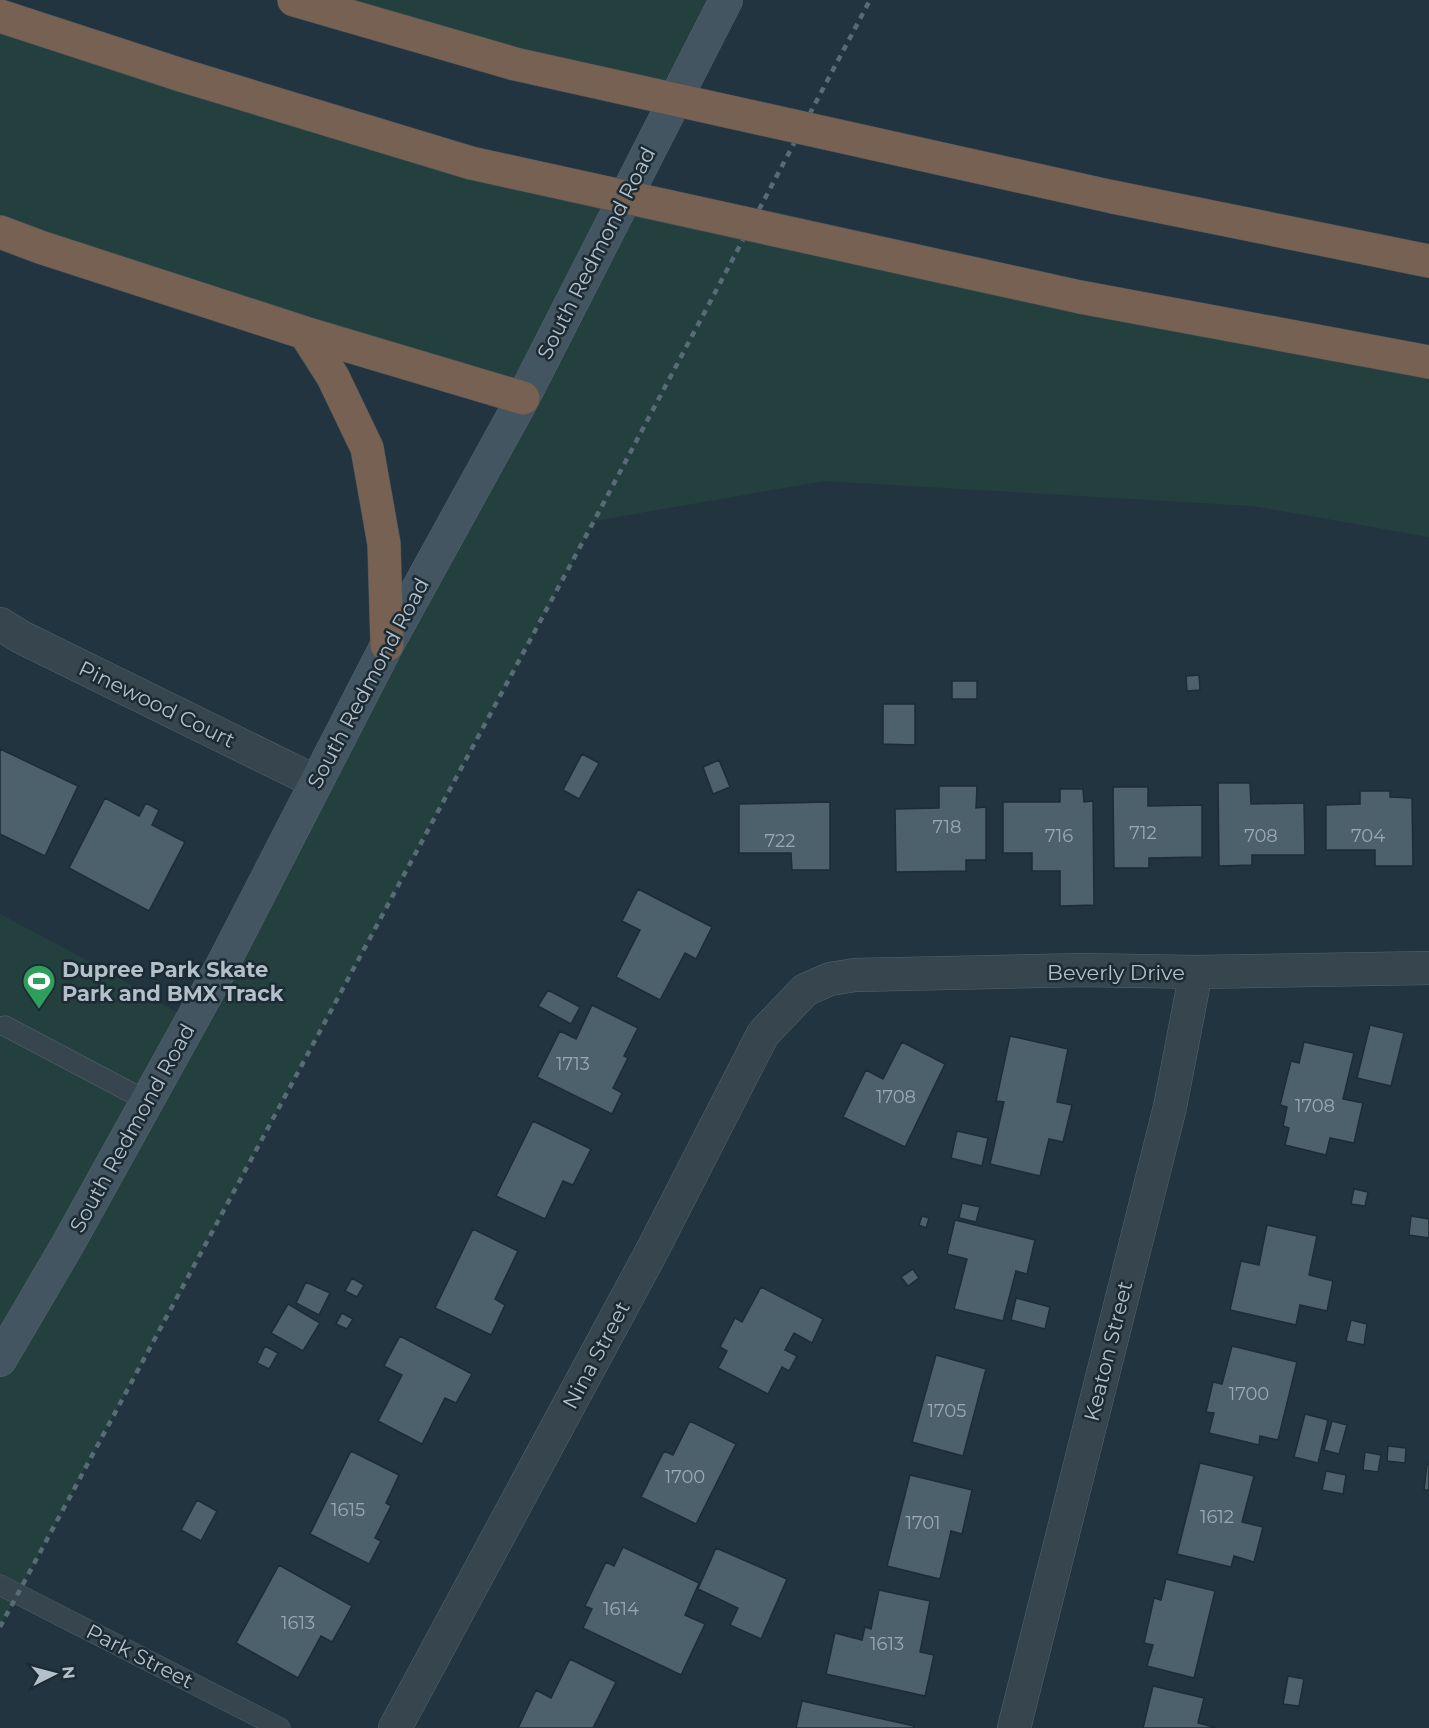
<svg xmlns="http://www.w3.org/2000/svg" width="1429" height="1728" font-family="Montserrat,sans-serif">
<rect width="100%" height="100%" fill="#22343f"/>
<path fill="#24403e" d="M 294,0 L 726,0 L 673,102 Z
M 0,16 L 471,163 L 1429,362 L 1429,537 L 1253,506 L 824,481 L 594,521 L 0,1627 L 0,914 L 98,966 L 191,1021 L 523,398 L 0,232 Z"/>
<path fill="#4d616d" stroke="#1e2c36" stroke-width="1.5" d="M 1199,675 L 1200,690 L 1187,691 L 1186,676 Z
M 952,681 L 977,681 L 977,699 L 952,699 Z
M 883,704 L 915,704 L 915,745 L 883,744 Z
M 0,749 L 78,786 L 45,856 L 0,834 Z
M 582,754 L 599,763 L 579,799 L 563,790 Z
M 719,760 L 730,787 L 713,794 L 703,767 Z
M 1218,783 L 1250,783 L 1251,804 L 1304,803 L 1305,855 L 1252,855 L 1252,865 L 1219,866 Z
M 939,786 L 977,786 L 976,808 L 986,807 L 986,860 L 966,860 L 966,871 L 896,872 L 895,809 L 939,808 Z
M 1113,787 L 1148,787 L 1148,806 L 1202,805 L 1202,857 L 1149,858 L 1149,868 L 1114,868 Z
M 1060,789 L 1083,789 L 1084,802 L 1093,801 L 1094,905 L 1060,906 L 1060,871 L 1032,871 L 1032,853 L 1003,853 L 1003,802 L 1060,802 Z
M 1360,791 L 1390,791 L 1390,797 L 1412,798 L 1413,866 L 1375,866 L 1375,850 L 1326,850 L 1326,805 L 1360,804 Z
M 105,798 L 139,816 L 146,803 L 159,810 L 152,825 L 185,842 L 149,911 L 69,868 Z
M 830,802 L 830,870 L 792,870 L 791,853 L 739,853 L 739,804 Z
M 638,889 L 712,927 L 696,959 L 685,953 L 660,1000 L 616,977 L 640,930 L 622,921 Z
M 548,990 L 580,1007 L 571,1024 L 538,1006 Z
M 592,1005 L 638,1028 L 624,1056 L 628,1058 L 613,1088 L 622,1093 L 612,1114 L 537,1077 L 560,1031 L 576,1039 Z
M 1370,1025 L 1404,1033 L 1391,1086 L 1357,1078 Z
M 1010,1036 L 1068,1049 L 1057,1102 L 1072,1105 L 1063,1142 L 1049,1139 L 1040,1176 L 990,1164 L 1004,1102 L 996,1101 Z
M 902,1042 L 945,1064 L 905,1147 L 843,1117 L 866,1070 L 883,1079 Z
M 1304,1042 L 1354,1053 L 1343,1099 L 1363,1103 L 1354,1143 L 1330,1138 L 1326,1155 L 1285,1145 L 1289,1128 L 1283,1126 L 1287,1107 L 1280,1105 L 1291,1061 L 1299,1063 Z
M 533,1121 L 591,1149 L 573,1185 L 563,1181 L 545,1219 L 496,1196 Z
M 957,1131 L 988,1138 L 982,1166 L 951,1158 Z
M 1354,1189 L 1368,1192 L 1365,1206 L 1351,1204 Z
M 962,1203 L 980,1207 L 976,1222 L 959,1218 Z
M 922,1216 L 929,1218 L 926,1228 L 919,1225 Z
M 1411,1216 L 1429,1219 L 1429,1238 L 1409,1235 Z
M 955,1220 L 1035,1240 L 1027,1274 L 1016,1271 L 1003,1321 L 954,1309 L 967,1259 L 947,1254 Z
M 1267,1225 L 1317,1236 L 1309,1275 L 1333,1281 L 1327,1311 L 1300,1305 L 1296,1325 L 1230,1310 L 1241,1261 L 1259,1265 Z
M 473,1229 L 518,1251 L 495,1299 L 505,1305 L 491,1335 L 435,1308 Z
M 913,1269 L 919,1278 L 908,1286 L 901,1277 Z
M 352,1278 L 364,1285 L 357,1297 L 345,1291 Z
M 306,1282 L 330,1293 L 319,1315 L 296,1303 Z
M 761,1287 L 823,1319 L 812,1343 L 794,1333 L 785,1350 L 797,1356 L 789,1371 L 782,1367 L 768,1394 L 718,1368 L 727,1351 L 720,1347 L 735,1318 L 742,1322 Z
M 1016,1298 L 1050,1307 L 1045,1329 L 1011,1320 Z
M 288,1304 L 320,1323 L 303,1351 L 271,1333 Z
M 342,1313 L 353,1319 L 347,1329 L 336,1324 Z
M 1351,1320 L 1367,1324 L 1364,1345 L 1346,1341 Z
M 400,1336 L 472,1374 L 456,1403 L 445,1398 L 422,1444 L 378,1421 L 402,1375 L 384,1366 Z
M 265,1346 L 278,1353 L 269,1369 L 257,1363 Z
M 1232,1346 L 1297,1362 L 1278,1440 L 1260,1436 L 1259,1445 L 1209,1433 L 1214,1413 L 1206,1412 L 1213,1382 L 1222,1384 Z
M 936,1355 L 986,1369 L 963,1456 L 912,1442 Z
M 1305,1414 L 1328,1420 L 1318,1463 L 1294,1457 Z
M 690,1421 L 736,1444 L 696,1524 L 641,1497 L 664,1451 L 673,1455 Z
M 1332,1421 L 1347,1425 L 1339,1454 L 1324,1450 Z
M 1388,1446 L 1406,1448 L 1405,1463 L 1387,1461 Z
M 351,1451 L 399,1475 L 386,1503 L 391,1506 L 375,1538 L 381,1541 L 369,1564 L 310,1534 Z
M 1365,1452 L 1381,1455 L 1378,1472 L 1363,1470 Z
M 1200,1463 L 1254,1476 L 1242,1522 L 1263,1527 L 1254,1562 L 1234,1556 L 1231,1567 L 1177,1554 Z
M 1427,1464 L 1429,1465 L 1429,1490 L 1424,1490 Z
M 1326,1471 L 1346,1475 L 1343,1494 L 1322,1490 Z
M 910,1475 L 972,1490 L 962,1534 L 951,1531 L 940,1579 L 887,1566 Z
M 197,1500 L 217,1511 L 201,1541 L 181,1530 Z
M 623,1547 L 699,1583 L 685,1615 L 705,1624 L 681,1675 L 583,1628 L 592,1609 L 585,1606 L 606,1562 L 614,1566 Z
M 716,1548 L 787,1579 L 761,1639 L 730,1625 L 738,1608 L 698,1589 Z
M 279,1565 L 352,1606 L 332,1642 L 321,1636 L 298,1678 L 236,1643 Z
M 1166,1579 L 1215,1591 L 1194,1678 L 1147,1666 L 1153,1645 L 1144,1643 L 1154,1598 L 1161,1600 Z
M 879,1590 L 930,1601 L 920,1652 L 934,1655 L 925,1696 L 826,1674 L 835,1633 L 862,1640 L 865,1627 L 871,1629 Z
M 570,1659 L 616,1682 L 593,1728 L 518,1728 L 536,1690 L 551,1698 Z
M 1288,1676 L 1304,1679 L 1299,1706 L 1283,1704 Z
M 1153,1686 L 1204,1698 L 1198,1723 L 1217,1728 L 1143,1728 Z
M 802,1701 L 914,1726 L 913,1728 L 796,1728 Z"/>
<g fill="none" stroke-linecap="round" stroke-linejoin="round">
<g stroke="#55636d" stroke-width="21">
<path id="lane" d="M 5,1026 L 147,1101
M 0,1585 L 280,1728"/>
</g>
<g stroke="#55636d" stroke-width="34">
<path id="street" d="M 0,624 L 21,637 L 316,782
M 395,1728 L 653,1249 L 763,1034 L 805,990 L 830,979 L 855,975 L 1082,970 L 1196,972 L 1429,968
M 1014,1728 L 1170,1107 L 1196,972"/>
</g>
<g stroke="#55636d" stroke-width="34">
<path id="secondary" d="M 0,1360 L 68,1244 L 223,964 L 387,645 L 523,398 L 726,0"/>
</g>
<g stroke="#42505a" stroke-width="34">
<path id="highway" d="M 294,0 L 515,64
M 0,16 L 181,75 L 471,163
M 1113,197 L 1429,261
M 0,232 L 40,247 L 305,333 L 523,398
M 1080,297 L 1429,362
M 305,333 L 333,377 L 367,448 L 384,544 L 387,645"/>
</g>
<use href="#lane" stroke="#37454f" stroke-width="20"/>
<use href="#street" stroke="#37454f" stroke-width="33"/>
<use href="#secondary" stroke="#445562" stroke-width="33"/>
<use href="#highway" stroke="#766153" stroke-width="33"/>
<path stroke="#586b76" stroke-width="4.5" stroke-dasharray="6 6" stroke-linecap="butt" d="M 0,1627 L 594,521 L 870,0"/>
<g stroke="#42505a" stroke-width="34" stroke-linecap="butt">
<path id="highway-bridge" d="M 515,64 L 1113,197
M 471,163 L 1080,297"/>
</g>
<use href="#highway-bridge" stroke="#766153" stroke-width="33"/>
</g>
<defs>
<g id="stadium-pin" transform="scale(1.725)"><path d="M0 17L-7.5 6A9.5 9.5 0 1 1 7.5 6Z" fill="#2e9e5b" stroke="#1c2a34"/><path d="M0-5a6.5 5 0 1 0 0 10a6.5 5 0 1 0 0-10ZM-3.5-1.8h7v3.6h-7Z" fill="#fff"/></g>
</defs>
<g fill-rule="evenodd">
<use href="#stadium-pin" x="39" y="981"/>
</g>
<g text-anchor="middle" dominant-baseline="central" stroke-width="5" stroke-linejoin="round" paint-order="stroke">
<g font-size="18" fill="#9aa8b3">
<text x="947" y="827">718</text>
<text x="1143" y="833">712</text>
<text x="1059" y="836">716</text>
<text x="1261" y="836">708</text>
<text x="1368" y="836">704</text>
<text x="780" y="841">722</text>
<text x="573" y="1064">1713</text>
<text x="896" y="1097">1708</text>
<text x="1315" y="1106">1708</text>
<text x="1249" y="1394">1700</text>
<text x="947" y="1411">1705</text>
<text x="685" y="1477">1700</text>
<text x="348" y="1510">1615</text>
<text x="1217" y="1517">1612</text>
<text x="923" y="1523">1701</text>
<text x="621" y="1609">1614</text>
<text x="298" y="1623">1613</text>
<text x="887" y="1644">1613</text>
</g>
<g font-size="21" fill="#b3c0ca" stroke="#1c2a34">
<text transform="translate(596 253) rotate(-63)">South Redmond Road</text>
<text transform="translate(368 683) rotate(-62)">South Redmond Road</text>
<text transform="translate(157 704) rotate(26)">Pinewood Court</text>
<text x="1116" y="972">Beverly Drive</text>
<text transform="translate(132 1128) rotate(-61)">South Redmond Road</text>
<text transform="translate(1108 1351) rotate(-76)">Keaton Street</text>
<text transform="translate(596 1355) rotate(-62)">Nina Street</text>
<text transform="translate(140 1656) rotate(27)">Park Street</text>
</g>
<g font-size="21" font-weight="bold" fill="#b3c0ca" stroke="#1c2a34" text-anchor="start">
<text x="62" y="969">Dupree Park Skate<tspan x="62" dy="24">Park and BMX Track</tspan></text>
</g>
</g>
<g transform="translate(54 1674) rotate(84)" stroke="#1c2a34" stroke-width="4.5" paint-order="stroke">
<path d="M0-4.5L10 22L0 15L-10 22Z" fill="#b3c0ca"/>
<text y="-9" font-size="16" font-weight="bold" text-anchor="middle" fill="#b3c0ca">N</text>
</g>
</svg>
